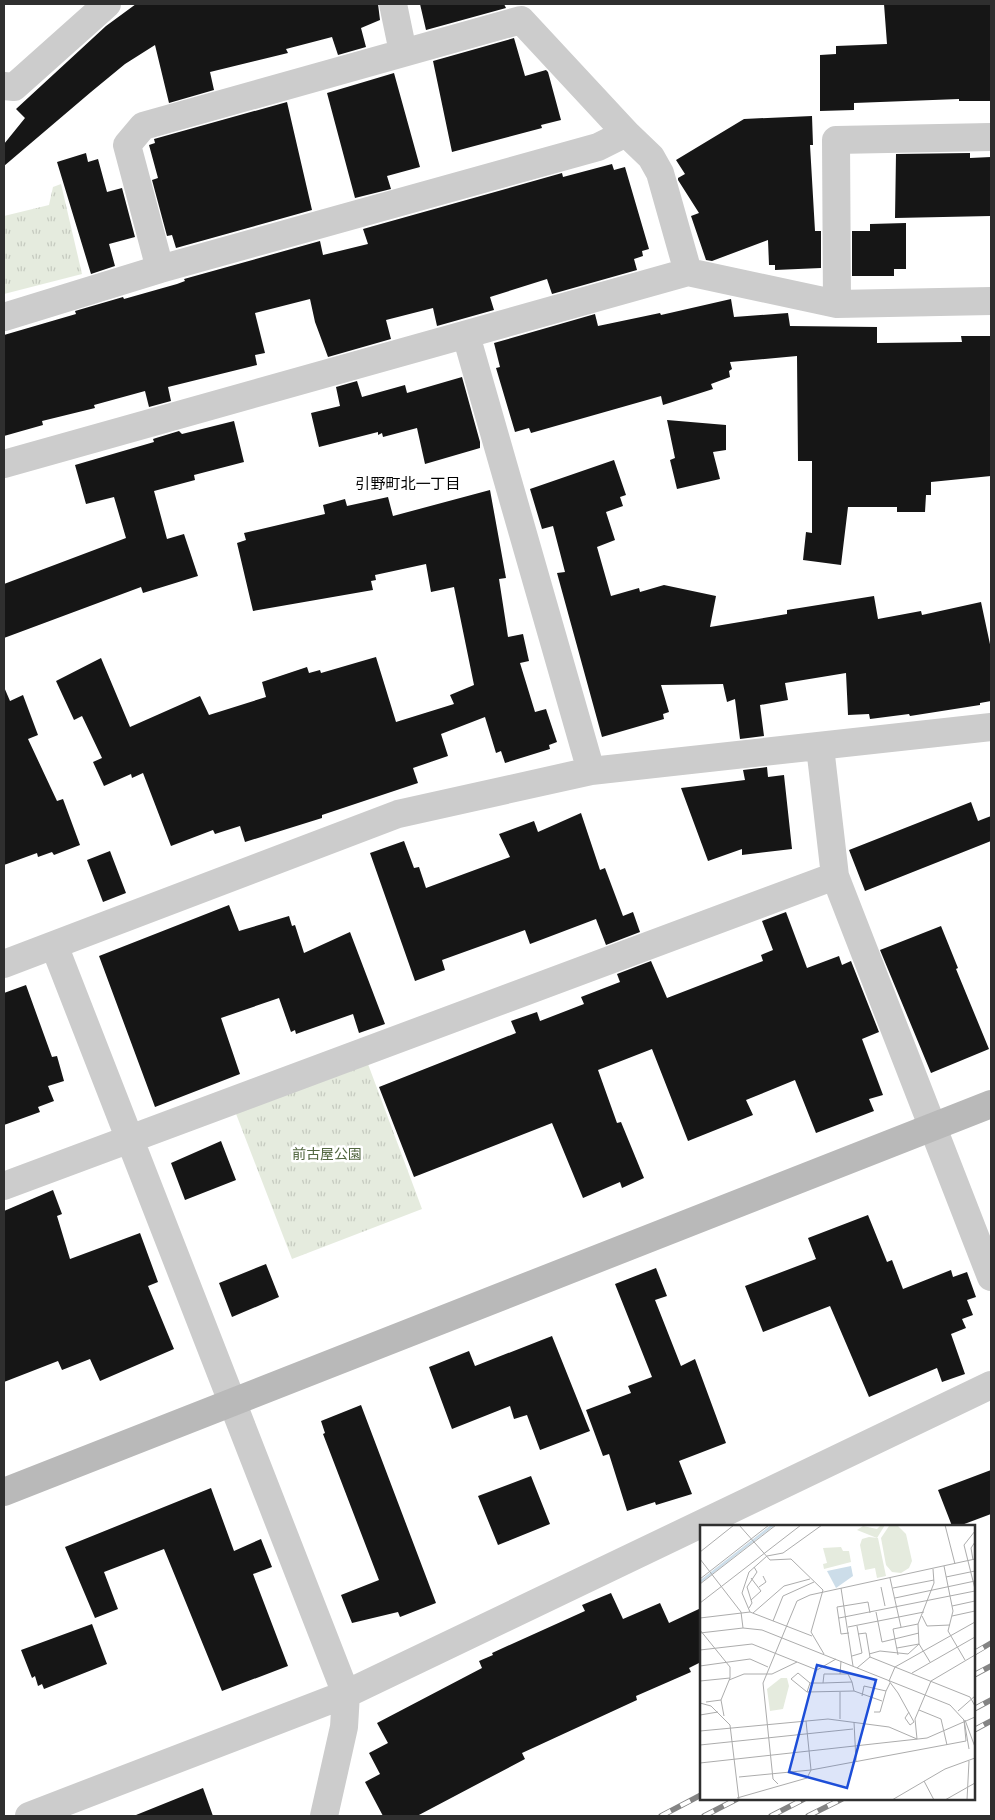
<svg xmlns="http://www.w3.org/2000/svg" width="995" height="1820" font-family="Montserrat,'Noto Sans JP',sans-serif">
<defs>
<pattern id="park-tufts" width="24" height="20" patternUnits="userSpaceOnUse" patternTransform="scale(1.25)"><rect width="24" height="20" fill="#e5ebde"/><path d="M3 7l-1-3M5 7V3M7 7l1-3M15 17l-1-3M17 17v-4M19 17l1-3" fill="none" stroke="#c5cabf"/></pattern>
</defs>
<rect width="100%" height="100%" fill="#fff"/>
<path fill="url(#park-tufts)" d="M 61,184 L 82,274 L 4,294 L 4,216 L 49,205 L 53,187 Z
M 365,1056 L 422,1209 L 292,1259 L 233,1106 Z"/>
<path fill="#161616" d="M 136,4 L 378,4 L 380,20 L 361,28 L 366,47 L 338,55 L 332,37 L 286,49 L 288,53 L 210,72 L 214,90 L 169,103 L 155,45 L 125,64 L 91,92 L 4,166 L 4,144 L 25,118 L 16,109 L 106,26 Z
M 420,4 L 504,4 L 506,8 L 426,30 Z
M 884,4 L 991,4 L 991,101 L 959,101 L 959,99 L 854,103 L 854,110 L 820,111 L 820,55 L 836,54 L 836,46 L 887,44 Z
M 514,38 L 525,76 L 546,70 L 548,72 L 561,120 L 541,125 L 542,128 L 452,152 L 433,61 Z
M 394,73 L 420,167 L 387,176 L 391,189 L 355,198 L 327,93 Z
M 287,102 L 312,210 L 176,248 L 172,235 L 167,236 L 152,180 L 158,178 L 149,145 L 155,143 L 154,139 Z
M 812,116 L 813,145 L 810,145 L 815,231 L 821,231 L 821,268 L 775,270 L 775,265 L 769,265 L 768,240 L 712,261 L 706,260 L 691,216 L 699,213 L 678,180 L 678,178 L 685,174 L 676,160 L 744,119 Z
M 86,153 L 88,162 L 98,159 L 107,192 L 122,188 L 135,237 L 109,244 L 115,266 L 91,274 L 57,162 Z
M 970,153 L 970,158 L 991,157 L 991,216 L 895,218 L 896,154 Z
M 612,164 L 614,170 L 625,167 L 649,249 L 642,251 L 643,256 L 634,259 L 637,270 L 552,294 L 547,279 L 490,297 L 494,310 L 437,326 L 433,308 L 386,320 L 391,339 L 328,357 L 315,322 L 310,299 L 255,313 L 265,353 L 255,355 L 257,365 L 168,387 L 171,401 L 149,407 L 145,391 L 94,405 L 95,408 L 42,421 L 43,425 L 4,436 L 4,335 L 76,314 L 75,311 L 123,297 L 124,299 L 177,284 L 185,281 L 184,279 L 320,241 L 323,255 L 368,244 L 363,229 L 562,173 L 563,177 Z
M 906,223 L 906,269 L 894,269 L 894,276 L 852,276 L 852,231 L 870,231 L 870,224 Z
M 731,299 L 734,317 L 788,313 L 790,326 L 877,327 L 877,343 L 962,342 L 961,336 L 991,336 L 991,476 L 931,482 L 931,495 L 926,495 L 925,512 L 897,512 L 897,507 L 848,507 L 841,565 L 803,560 L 806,532 L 812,533 L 812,461 L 798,461 L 797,356 L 730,362 L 732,369 L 729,371 L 730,377 L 711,384 L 713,389 L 663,405 L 661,396 L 531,433 L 529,428 L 515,432 L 496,368 L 500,367 L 494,343 L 595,314 L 598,326 L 660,313 L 661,315 Z
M 462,377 L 480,442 L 480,448 L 425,464 L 417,428 L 383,437 L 382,433 L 378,435 L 378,432 L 319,447 L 311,413 L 340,406 L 336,387 L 357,381 L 362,397 L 405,385 L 407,393 Z
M 667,420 L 726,425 L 726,450 L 713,452 L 720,479 L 677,489 L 670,460 L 675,458 Z
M 234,421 L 244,462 L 194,475 L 195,480 L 154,491 L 167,539 L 184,534 L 198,576 L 143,593 L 141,587 L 4,638 L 4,584 L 126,538 L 114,497 L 86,504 L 75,465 L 154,442 L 153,439 L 156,438 L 179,431 L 182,434 Z
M 614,460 L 626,495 L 620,497 L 623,506 L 606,512 L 615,540 L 597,547 L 611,596 L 639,588 L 640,592 L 664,585 L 716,596 L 710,627 L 787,614 L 787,610 L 874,596 L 878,619 L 921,611 L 922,615 L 981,602 L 991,649 L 991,701 L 980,703 L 980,705 L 910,716 L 909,714 L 870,719 L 869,714 L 848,715 L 846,673 L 785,683 L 788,700 L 760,705 L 764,736 L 740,739 L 735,699 L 727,702 L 723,684 L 661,685 L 669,712 L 663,714 L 664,719 L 602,737 L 557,573 L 565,572 L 553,526 L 542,529 L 530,489 Z
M 490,490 L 506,578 L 499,579 L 508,637 L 523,634 L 529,661 L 520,663 L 535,712 L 546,709 L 557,742 L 549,745 L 550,749 L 505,763 L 501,751 L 496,753 L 485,717 L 441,734 L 448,756 L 413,768 L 418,783 L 322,815 L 322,818 L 245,842 L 240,826 L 215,834 L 213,830 L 171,846 L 143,773 L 132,778 L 131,774 L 104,786 L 93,762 L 102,758 L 82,716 L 74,720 L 56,681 L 101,658 L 130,727 L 200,696 L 209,715 L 266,697 L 262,682 L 307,667 L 309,673 L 320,670 L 321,673 L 376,657 L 396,722 L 454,704 L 450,695 L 474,685 L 454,587 L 431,592 L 426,564 L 375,575 L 376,580 L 371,581 L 373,590 L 253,611 L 237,543 L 246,540 L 244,533 L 325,514 L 323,505 L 345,499 L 347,506 L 388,497 L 393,516 Z
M 4,687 L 10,701 L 23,695 L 38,735 L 28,739 L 57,801 L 63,799 L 80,845 L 54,855 L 52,852 L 38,857 L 37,853 L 4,865 Z
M 767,767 L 768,777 L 784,775 L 792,849 L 742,855 L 742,849 L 708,861 L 681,788 L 745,780 L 743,770 Z
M 971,802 L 978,821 L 991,816 L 991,841 L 865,891 L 849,850 Z
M 581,813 L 600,870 L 605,868 L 623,916 L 633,912 L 640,932 L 606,945 L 596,919 L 530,944 L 525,930 L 442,960 L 445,970 L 415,981 L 370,853 L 404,841 L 414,868 L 419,867 L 426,888 L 510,857 L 499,834 L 534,821 L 538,832 Z
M 110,851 L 126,893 L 103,902 L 87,860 Z
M 229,905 L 239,931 L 289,916 L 292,926 L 295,925 L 304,953 L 350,932 L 385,1024 L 359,1033 L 353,1014 L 296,1034 L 295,1030 L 291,1032 L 279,998 L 221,1018 L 240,1074 L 155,1107 L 99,956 Z
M 786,912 L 807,968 L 839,956 L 842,965 L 851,961 L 879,1032 L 862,1039 L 883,1095 L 869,1099 L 874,1111 L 816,1133 L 795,1080 L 746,1100 L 753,1115 L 688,1141 L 652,1049 L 598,1070 L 617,1123 L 621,1122 L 644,1178 L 622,1188 L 620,1182 L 583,1198 L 552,1123 L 414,1177 L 379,1087 L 516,1033 L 511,1021 L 537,1012 L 540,1021 L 584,1004 L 581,997 L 620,982 L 617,974 L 651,961 L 667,998 L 763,961 L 761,955 L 773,950 L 762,921 Z
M 941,926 L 958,968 L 956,969 L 989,1049 L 931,1073 L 880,950 Z
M 26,985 L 52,1057 L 57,1056 L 64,1081 L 48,1086 L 54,1101 L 38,1107 L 40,1112 L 4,1125 L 4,993 Z
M 221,1141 L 236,1180 L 185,1200 L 171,1163 Z
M 53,1190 L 62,1214 L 57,1216 L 70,1259 L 140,1233 L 158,1282 L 148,1286 L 174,1349 L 100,1381 L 90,1359 L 62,1370 L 58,1361 L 4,1382 L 4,1211 Z
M 868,1215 L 887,1262 L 892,1260 L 903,1289 L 951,1270 L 953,1277 L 967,1272 L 976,1297 L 967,1300 L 973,1315 L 962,1319 L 966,1328 L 951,1334 L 965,1374 L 942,1382 L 937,1368 L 869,1397 L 830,1306 L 763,1332 L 745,1286 L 816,1259 L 808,1238 Z
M 266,1264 L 279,1297 L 232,1317 L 219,1283 Z
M 656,1268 L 667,1296 L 655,1300 L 681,1366 L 695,1359 L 726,1443 L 679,1461 L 692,1494 L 656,1505 L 655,1502 L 627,1511 L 609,1454 L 603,1456 L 586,1410 L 631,1393 L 628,1386 L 652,1377 L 615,1284 Z
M 552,1336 L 590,1431 L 540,1450 L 527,1415 L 514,1419 L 510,1406 L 452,1429 L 429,1367 L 469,1351 L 475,1366 Z
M 361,1405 L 436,1603 L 400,1617 L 398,1612 L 352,1623 L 341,1595 L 379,1580 L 323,1434 L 325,1433 L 321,1421 Z
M 991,1470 L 991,1514 L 959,1526 L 952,1526 L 938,1490 Z
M 531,1476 L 550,1524 L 498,1545 L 478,1496 Z
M 211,1488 L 234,1551 L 261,1539 L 272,1567 L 253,1574 L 288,1666 L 222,1691 L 164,1549 L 104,1572 L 118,1609 L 95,1618 L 65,1547 Z
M 611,1593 L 623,1619 L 660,1603 L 669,1623 L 701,1608 L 701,1662 L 689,1668 L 691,1672 L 636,1696 L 637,1700 L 522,1753 L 525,1759 L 417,1816 L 383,1816 L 365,1782 L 380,1774 L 369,1753 L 388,1743 L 377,1723 L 482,1668 L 479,1661 L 493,1655 L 492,1653 L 585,1611 L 582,1605 Z
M 92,1624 L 107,1664 L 44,1689 L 42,1684 L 38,1686 L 35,1676 L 32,1678 L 21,1650 Z
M 203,1788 L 213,1816 L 136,1816 L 136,1815 Z"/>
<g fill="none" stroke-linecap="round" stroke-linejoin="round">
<path stroke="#ccc" stroke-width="28" d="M 393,4 L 403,52
M 521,20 L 626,133 L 598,147 L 160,269 L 127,145 L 143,126 Z
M 4,86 L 14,87 L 107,4
M 688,272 L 837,304 L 991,301
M 837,304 L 836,140 L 991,137
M 4,317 L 160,269
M 466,335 L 591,771
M 4,464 L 688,272 L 660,173 L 651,157 L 626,133
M 820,747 L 835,876 L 991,1277
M 54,945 L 346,1694 L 344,1727 L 324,1816
M 4,964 L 398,814 L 591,771 L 991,727
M 4,1186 L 835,876
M 29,1816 L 346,1694 L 991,1385"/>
<path stroke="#b9b9b9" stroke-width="28" d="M 4,1492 L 991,1104"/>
<g stroke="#848484" stroke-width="5.5">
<path id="rail" d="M 974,1653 L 991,1643
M 974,1675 L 991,1666
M 974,1709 L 991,1700
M 974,1730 L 991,1721
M 661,1816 L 701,1795
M 704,1816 L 737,1799
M 771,1816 L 804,1799
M 808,1816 L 842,1799"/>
</g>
<use href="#rail" stroke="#fff" stroke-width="4" stroke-dasharray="11" stroke-linecap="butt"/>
</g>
<g text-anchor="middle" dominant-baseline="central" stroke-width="5" stroke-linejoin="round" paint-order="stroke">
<g font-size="14" fill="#526740" stroke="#fff">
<text x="327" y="1154">前古屋公園</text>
</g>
<g font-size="15" fill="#000" stroke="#fff">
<text x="408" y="483">引野町北一丁目</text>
</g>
</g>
<g transform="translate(700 1525)">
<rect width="275" height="275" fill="#fff"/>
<path d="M 189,1 L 198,1 L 206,9 L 212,36 L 209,43 L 201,48 L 192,47 L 186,40 L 181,13 ZM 169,12 L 178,13 L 186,51 L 177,53 L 175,43 L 165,45 L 160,20 L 162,14 ZM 141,22 L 143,26 L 149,26 L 151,37 L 124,44 L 123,39 L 127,38 L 123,23 Z" fill="#e5ebde"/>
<path d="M 181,0 L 185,0 L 177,13 L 157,5 L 163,1 L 177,4 ZM 81,153 L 87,153 L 89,161 L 83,184 L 70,186 L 67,164 Z" fill="#e5ebde"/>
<path d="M 151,41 L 153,51 L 136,63 L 127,46 Z" fill="#ccdde9"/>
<path fill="none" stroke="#ccdde9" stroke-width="2.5" d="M 0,57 L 73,0"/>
<path fill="none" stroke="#acacac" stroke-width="1" d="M 39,0 L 70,35 L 91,34 L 123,65 L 111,107 L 124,129M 245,0 L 255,39M 275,6 L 264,20 L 275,64M 0,27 L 34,0M 0,34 L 41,87 L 43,103M 273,35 L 271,23 L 275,17M 244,41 L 253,86 L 248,106 L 265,135M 246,52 L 275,46M 190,53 L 201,102M 0,54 L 69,0M 0,59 L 76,0M 59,62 L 66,57 L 63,51M 181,62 L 185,81M 141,63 L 153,141M 193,63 L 234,55M 195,73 L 275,56M 51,75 L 61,66 L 51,53M 0,78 L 101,0M 252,81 L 275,76M 49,83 L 52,78 L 47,62 L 57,47 L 54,42M 50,87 L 42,68 L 49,47 L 67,31 L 83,28 L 122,0M 176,87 L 182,117 L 219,108M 53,88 L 84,61 L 110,54M 222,91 L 227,101 L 250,100M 252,91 L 275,86M 0,93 L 50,87 L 112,111M 139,93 L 275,66M 73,96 L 83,71 L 114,57M 218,99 L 234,58 L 233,44M 148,102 L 224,87M 0,105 L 30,142 L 30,153 L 21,175 L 24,191M 0,108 L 43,103 L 62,105 L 250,180 L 264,195 L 269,224M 149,108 L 141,109 L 137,82 L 168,77 L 170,88M 197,123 L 219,119M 0,125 L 52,119 L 117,145 L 136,134M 169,129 L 180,126 L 208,129 L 219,119M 198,130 L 193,104 L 218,99 L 219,119 L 230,137M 152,131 L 162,128 L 157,101M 170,132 L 270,172 L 275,181M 0,141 L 50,134 L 68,142M 157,143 L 170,132 L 166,108 L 158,109M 212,148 L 275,112M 140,149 L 148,149 L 152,157 L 123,158 L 124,149 L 140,149 L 141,136M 29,155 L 44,149 L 72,149 L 97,137M 0,156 L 30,153M 123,158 L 110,158 L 107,167 L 154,166 L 152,157M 154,166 L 182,176M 107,167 L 91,154 L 98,148 L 110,158M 140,167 L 140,194M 162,171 L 164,161 L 186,166 L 190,158M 6,177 L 21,175M 0,178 L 11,181 L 30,200 L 39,275M 219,185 L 241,194 L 247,220M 258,186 L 275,171M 174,187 L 180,187 L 186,166M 209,187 L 205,193 L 210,200 L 214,197 L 198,168 L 189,156 L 195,142 L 275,97M 0,190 L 18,187M 265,195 L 275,222M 154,197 L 156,236M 0,206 L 128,194 L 189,202 L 217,214 L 215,194 L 231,156 L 275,130M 0,220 L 153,204M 0,238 L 227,213 L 275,192M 39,252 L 111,245 L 266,216 L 264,195M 224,256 L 234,275M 78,259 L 73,254 L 63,158 L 97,76 L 110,70 L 275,34M 37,273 L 107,253 L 111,245 L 106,196M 192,275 L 245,244 L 275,233M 245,275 L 275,258M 267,275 L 269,236"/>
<path fill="#1d4ed8" fill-opacity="0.15" stroke="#1d4ed8" stroke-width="2.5" d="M 117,140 L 176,155 L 147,263 L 89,247 Z"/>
<rect width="275" height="275" fill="none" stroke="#2f2f2f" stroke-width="2.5"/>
</g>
<rect width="995" height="1820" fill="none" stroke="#2f2f2f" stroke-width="10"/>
</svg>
